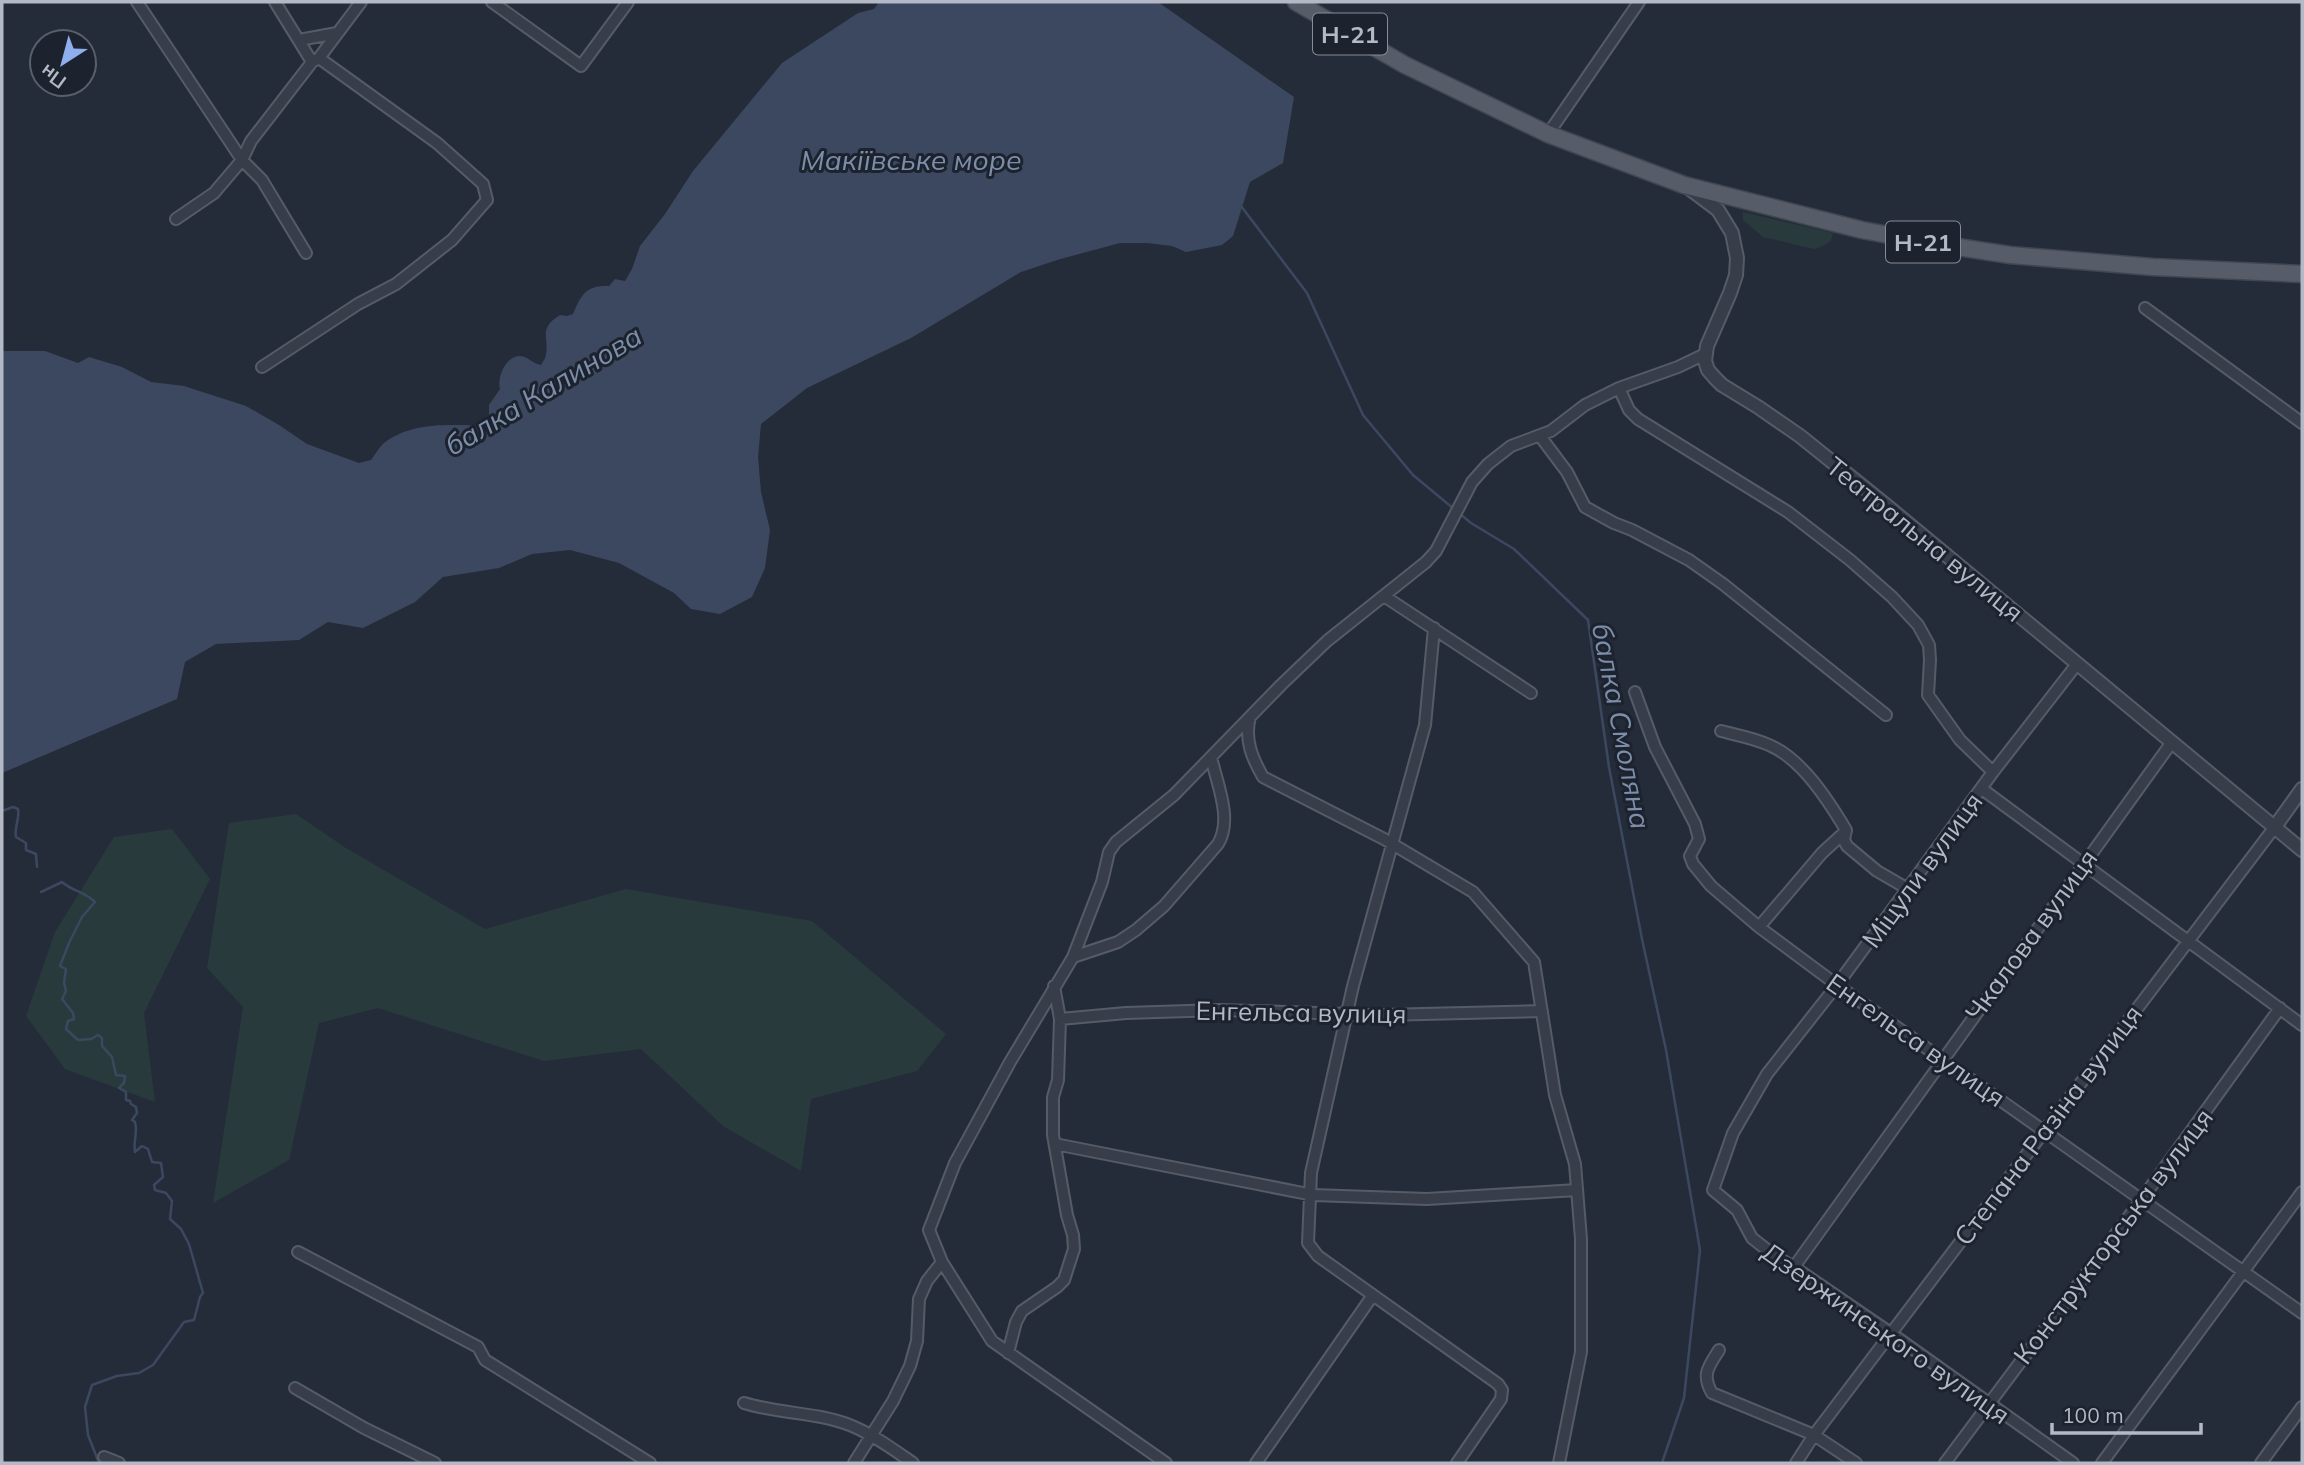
<svg xmlns="http://www.w3.org/2000/svg" width="2304" height="1465" font-family="Mulish,sans-serif">
<rect width="100%" height="100%" fill="#242c39"/>
<path fill="#293a3c" d="M 1743,212 L 1833,233 L 1831,240 L 1825,245 L 1814,249 L 1763,237 L 1743,220 Z
M 296,814 L 346,848 L 485,929 L 626,889 L 812,921 L 946,1034 L 917,1071 L 811,1099 L 801,1171 L 723,1126 L 641,1049 L 544,1061 L 378,1008 L 319,1023 L 289,1160 L 213,1203 L 243,1007 L 207,968 L 229,823 Z
M 172,829 L 210,879 L 144,1013 L 155,1102 L 65,1069 L 26,1016 L 55,932 L 114,837 Z"/>
<path fill="#3b4860" d="M 879,2 L 1158,2 L 1294,97 L 1283,163 L 1250,182 L 1233,236 L 1222,245 L 1186,252 L 1172,246 L 1147,243 L 1120,243 L 1057,260 L 1021,272 L 911,338 L 807,388 L 761,424 L 758,457 L 761,492 L 770,530 L 765,568 L 752,597 L 720,614 L 691,609 L 674,593 L 619,563 L 570,550 L 532,554 L 499,568 L 443,577 L 415,602 L 363,628 L 328,622 L 299,640 L 216,644 L 185,662 L 177,699 L 2,773 L 2,351 L 45,351 L 78,363 L 89,357 L 122,367 L 151,382 L 184,386 L 246,406 L 279,425 L 307,444 L 359,463 L 371,460 C 375,455 379,447 384,443 C 413,421 451,425 485,426 L 489,419 L 489,405 L 500,389 C 497,378 505,357 519,356 C 528,356 533,364 541,365 C 543,361 546,358 546,354 C 549,336 538,329 560,315 L 567,316 L 573,314 C 581,295 586,285 609,286 L 615,279 L 625,281 L 632,269 L 640,246 L 665,214 L 693,171 L 782,63 L 858,13 L 874,9 Z"/>
<g fill="none" stroke-linecap="round" stroke-linejoin="round">
<path stroke="#3b4860" stroke-width="2.5" d="M 1241,206 L 1307,293 L 1363,415 L 1413,475 L 1454,509
M 1459,513 L 1471,523 L 1514,549 L 1588,620 L 1609,767 L 1642,939 L 1666,1050 L 1700,1250 L 1684,1398 L 1662,1463
M 2,811 L 13,807 L 18,809 C 20,819 14,827 16,837 L 26,843 L 26,850 L 36,854 L 37,867
M 41,892 L 62,882 C 72,891 85,892 95,902 L 82,917 L 69,943 L 60,966 L 66,969 L 64,983 L 66,991 L 62,999 L 73,1013 L 74,1019 L 68,1021 L 66,1029 L 78,1040 L 91,1039 L 98,1035 L 102,1038 L 102,1046 L 112,1057 L 116,1075 L 125,1076 L 124,1083 L 119,1088 L 126,1092 L 126,1100 L 130,1101 L 131,1104 L 136,1107 L 137,1113 L 132,1120 L 135,1122 C 138,1134 133,1140 135,1152 L 142,1146 L 148,1149 L 152,1162 L 161,1163 L 163,1177 L 154,1185 L 155,1190 L 166,1193 L 172,1201 L 170,1219 L 181,1229 L 189,1244 L 203,1293 L 200,1297 L 194,1320 L 184,1322 L 153,1365 L 139,1373 L 117,1376 L 92,1385 L 85,1407 L 88,1435 L 99,1463"/>
<g stroke="#565c67" stroke-width="14">
<path id="minor" d="M 137,2 L 242,160 L 262,180 L 306,253
M 275,2 L 312,62
M 492,2 L 581,66 L 628,2
M 299,40 L 337,33
M 1548,134 L 1639,2
M 176,219 L 214,193 L 242,160 L 251,141 L 312,62 L 319,58 L 361,2
M 2145,308 L 2302,423
M 262,367 L 358,304 L 396,284 L 452,240 L 487,200 L 483,184 L 437,143 L 319,58
M 1619,388 L 1629,410 L 1638,419 L 1788,512 L 1850,560 L 1892,597 L 1918,625 L 1929,645 L 1930,660 L 1928,695 L 1960,740 L 1993,772
M 1540,436 L 1567,472 L 1585,507 L 1614,523 L 1632,530 L 1689,560 L 1723,584 L 1886,715
M 1384,596 L 1531,693
M 1434,628 L 1425,725 L 1353,986 L 1311,1173 L 1308,1243 L 1318,1256 L 1498,1384 L 1502,1390 L 1501,1399 L 1457,1463
M 1635,692 L 1655,747 L 1695,824 L 1699,839 L 1690,856 L 1693,864 L 1711,886 L 1759,927 L 1837,985 L 2302,1313
M 1250,717 C 1244,739 1252,758 1263,777 L 1384,839 L 1473,892 L 1534,962 L 1555,1095 L 1575,1164 L 1581,1239 L 1581,1352 L 1559,1463
M 1721,731 C 1736,735 1754,738 1769,745 C 1802,759 1828,800 1846,830 L 1844,840 L 1847,846 L 1877,871 L 1908,889
M 1982,789 L 2302,1025
M 1759,927 L 1822,853 L 1846,831
M 1073,957 L 1118,942 L 1136,930 L 1164,906 L 1218,844 C 1233,819 1217,784 1211,757
M 1060,1019 L 1126,1013 L 1219,1010 L 1382,1015 L 1542,1011
M 1055,1144 L 1313,1195 L 1427,1199 L 1577,1190
M 298,1252 L 478,1347 L 485,1360 L 650,1463
M 1794,1267 L 2172,742
M 1719,1350 C 1709,1366 1701,1374 1712,1393 L 1814,1435 L 1856,1463
M 1008,1353 L 1016,1322 L 1022,1311 L 1057,1287 L 1064,1280 L 1074,1249 L 1073,1235 L 1067,1215 L 1053,1135 L 1053,1097 L 1058,1080 L 1060,1019 L 1054,986
M 295,1388 L 364,1428 L 435,1463
M 744,1403 C 779,1414 818,1412 852,1426 C 874,1435 894,1450 913,1463
M 104,1457 L 119,1463
M 854,1463 L 893,1401 L 910,1366 L 917,1341 L 919,1299 L 927,1281 L 942,1262
M 1166,1463 L 992,1341 L 942,1262 L 929,1230 L 955,1163 L 1010,1062 L 1073,957 L 1102,882 L 1109,852 L 1116,842 L 1174,795 L 1281,685 L 1327,641 L 1426,562 L 1436,551 L 1472,482 L 1488,464 L 1511,446 L 1551,431 L 1585,405 L 1619,388 L 1678,367 L 1705,354
M 1256,1463 L 1373,1295
M 1796,1463 L 1814,1435 L 2274,828
M 1945,1463 L 2142,1199 L 2280,1008
M 2073,1463 L 1892,1334 L 1794,1267 L 1775,1256 L 1752,1238 L 1737,1210 L 1713,1190 L 1733,1133 L 1767,1074 L 1837,985 L 1993,772 L 2077,664
M 2102,1463 L 2302,1192
M 2261,1463 L 2302,1407"/>
</g>
<g stroke="#565c67" stroke-width="16">
<path id="tertiary" d="M 1690,189 L 1718,210 L 1732,233 L 1737,258 L 1736,275 L 1730,293 L 1707,346 L 1705,361 L 1708,370 L 1715,378 L 1722,385 L 1758,407 L 1800,436 L 1887,506 L 2302,850
M 2274,828 L 2302,789"/>
</g>
<g stroke="#414752" stroke-width="19">
<path id="primary" d="M 1296,2 L 1405,65 L 1548,134 L 1684,185 L 1862,230 L 1931,243 L 2010,255 L 2153,267 L 2302,274"/>
</g>
<use href="#minor" stroke="#383e49" stroke-width="10"/>
<use href="#tertiary" stroke="#383e49" stroke-width="12"/>
<use href="#primary" stroke="#565d69" stroke-width="16"/>
</g>
<g text-anchor="middle" dominant-baseline="central" stroke-width="6" stroke-linejoin="round" paint-order="stroke">
<g fill="#1d232e" stroke="#868c98" stroke-width="2">
<rect x="1313" y="13.5" width="74" height="41" rx="5"/>
<rect x="1886" y="221.5" width="74" height="41" rx="5"/>
</g>
<g font-size="24" font-weight="bold" fill="#b3b9c5">
<text x="1350" y="34">Н-21</text>
<text x="1923" y="242">Н-21</text>
</g>
<g font-size="26" fill="#b3b9c5" stroke="#1d232e">
<text transform="translate(1925 539) rotate(39)">Театральна вулиця</text>
<text transform="translate(1922 870) rotate(-54)">Міцули вулиця</text>
<text transform="translate(2031 935) rotate(-54)">Чкалова вулиця</text>
<text transform="translate(1301 1012) rotate(1)">Енгельса вулиця</text>
<text transform="translate(1916 1040) rotate(35)">Енгельса вулиця</text>
<text transform="translate(2048 1125) rotate(-53)">Степана Разіна вулиця</text>
<text transform="translate(2113 1236) rotate(-53)">Конструкторська вулиця</text>
<text transform="translate(1886 1333) rotate(35)">Дзержинського вулиця</text>
</g>
<g font-size="28" font-style="italic" fill="#7d8eaa" stroke="#1d232e">
<text x="911" y="159">Макіївське море</text>
<text transform="translate(543 390) rotate(-31)">балка Калинова</text>
<text transform="translate(1622 726) rotate(79)">балка Смоляна</text>
</g>
</g>
<rect width="2304" height="1465" fill="none" stroke="#b3b9c5" stroke-width="7"/>
<g transform="translate(63 63) rotate(216)"><circle r="33" fill="#1d232e" stroke="#595f6a" stroke-width="2"/>
<path d="M0-5L12 26L0 18L-12 26Z" fill="#8faeee"/>
<text y="-10" font-size="19" font-weight="bold" text-anchor="middle" fill="#b3b9c5">Пн</text>
</g>
<path d="M2052 1423v10h149v-10" fill="none" stroke="#b3b9c5" stroke-width="3.5"/>
<text x="2062" y="1423" font-size="21" fill="#b3b9c5" stroke="#1d232e" stroke-width="5" paint-order="stroke">100 m</text>
</svg>
